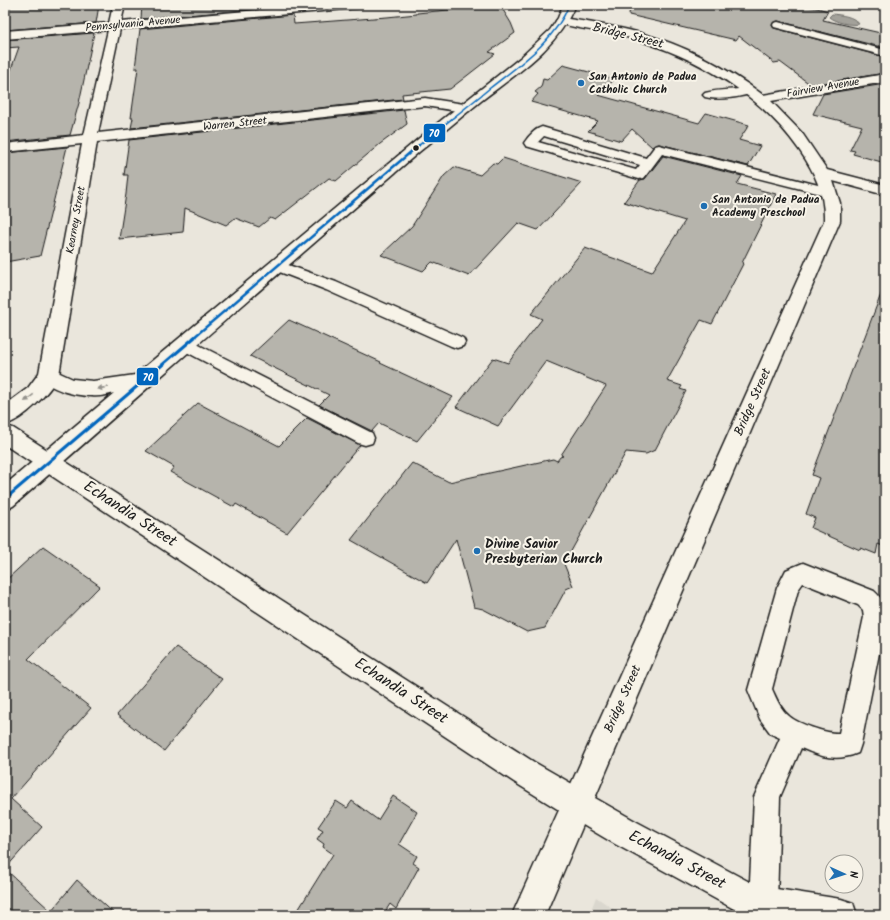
<svg xmlns="http://www.w3.org/2000/svg" width="890" height="920" font-family="Kalam,sans-serif">
<rect width="100%" height="100%" fill="#eae6dc"/>
<filter id="ink" filterUnits="userSpaceOnUse"><feTurbulence type="fractalNoise" baseFrequency=".025" numOctaves="2"/><feDisplacementMap in="SourceGraphic" scale="8" xChannelSelector="R" yChannelSelector="G"/><feConvolveMatrix kernelMatrix="1 2 1 2 8 2 1 2 1" color-interpolation-filters="sRGB"/></filter>
<g filter="url(#ink)">
<path fill="#dad7ce" d="M 596,897 L 622,915 L 589,915 Z"/>
<path fill="#a3a19a" stroke="#6d6c68" d="M 832,14 C 841,15 854,16 859,24 C 852,26 834,22 829,17 Z"/>
<path fill="#b6b4ac" stroke="#1c1c1c" d="M 5,5 L 99,5 L 96,23 L 5,30 Z
M 142,5 L 293,5 L 293,6 L 141,19 Z
M 500,5 L 511,23 L 515,33 L 489,52 L 495,54 L 450,89 L 402,94 L 403,99 L 131,128 L 133,118 L 131,118 L 138,68 L 135,68 L 140,29 L 293,15 L 294,24 L 387,17 L 417,14 L 417,13 Z
M 630,5 L 802,5 L 821,9 L 828,11 L 823,20 L 885,34 L 885,48 L 778,21 L 774,22 L 772,26 L 774,28 L 885,57 L 885,73 L 811,85 L 780,62 L 774,63 L 739,36 L 736,40 L 629,15 Z
M 94,33 L 79,103 L 70,135 L 5,142 L 5,86 L 19,47 L 5,48 L 5,40 Z
M 563,65 L 615,79 L 598,95 L 699,123 L 706,113 L 749,125 L 739,140 L 760,146 L 748,166 L 659,144 L 655,145 L 652,147 L 632,129 L 621,141 L 588,131 L 598,121 L 531,102 L 538,94 L 535,92 L 541,87 L 543,79 L 547,80 Z
M 885,84 L 885,163 L 853,154 L 855,151 L 850,150 L 862,126 L 813,114 L 823,94 Z
M 404,110 L 407,124 L 380,144 L 336,181 L 329,178 L 275,220 L 270,218 L 259,227 L 235,218 L 226,225 L 185,208 L 183,232 L 119,239 L 126,194 L 128,175 L 124,175 L 129,140 Z
M 67,147 L 40,256 L 5,262 L 5,153 Z
M 663,156 L 742,176 L 737,184 L 776,194 L 742,263 L 743,264 L 712,324 L 701,320 L 667,381 L 682,386 L 680,389 L 686,391 L 655,450 L 646,454 L 626,452 L 564,564 L 573,586 L 566,589 L 545,628 L 527,632 L 483,609 L 474,607 L 456,539 L 427,583 L 351,540 L 412,463 L 449,482 L 553,459 L 557,461 L 560,457 L 563,456 L 561,455 L 606,386 L 546,361 L 498,426 L 456,407 L 493,358 L 508,363 L 542,319 L 531,314 L 585,248 L 652,272 L 685,221 L 624,202 L 640,180 L 645,179 Z
M 503,158 L 582,183 L 538,230 L 518,223 L 469,276 L 432,262 L 423,271 L 381,255 L 412,226 L 444,176 L 454,167 L 480,175 L 493,163 L 497,164 Z
M 883,289 L 885,289 L 885,547 L 878,544 L 876,554 L 861,548 L 860,550 L 811,528 L 815,518 L 806,514 L 819,478 L 812,475 Z
M 289,320 L 381,362 L 380,363 L 453,397 L 417,441 L 379,423 L 372,431 L 319,405 L 329,395 L 250,356 Z
M 198,403 L 279,446 L 307,418 L 360,445 L 287,533 L 236,504 L 234,507 L 170,472 L 174,467 L 146,451 Z
M 43,546 L 100,586 L 28,659 L 91,708 L 11,799 L 42,827 L 5,869 L 5,581 Z
M 176,647 L 222,679 L 164,751 L 117,715 Z
M 393,796 L 417,812 L 399,844 L 417,856 L 413,863 L 419,867 L 396,909 L 390,904 L 383,915 L 295,915 L 333,854 L 323,847 L 324,844 L 317,839 L 323,830 L 318,827 L 336,801 L 347,808 L 352,801 L 378,820 Z
M 5,869 L 51,911 L 77,880 L 116,915 L 5,915 Z"/>
<g fill="none" stroke-linecap="round" stroke-linejoin="round">
<g stroke="#1c1c1c" stroke-width="3">
<path id="lane" d="M 778,22 L 885,50 L 885,56 L 774,27 L 773,25 L 774,23 Z
M 750,88 L 754,89 L 756,91 L 754,93 C 739,97 720,101 705,97 L 703,95 L 705,93 C 719,89 735,90 750,88 Z
M 542,127 L 646,158 L 655,146 L 659,145 L 834,189 L 836,192 L 834,195 L 829,196 L 662,154 L 644,178 L 639,179 L 526,146 L 524,143 C 528,137 535,129 542,127 ZM 544,136 L 640,165 L 636,170 L 538,142 Z
M 277,261 L 336,282 L 463,338 L 465,342 L 463,346 L 457,348 L 451,346 L 326,290 L 272,269 L 269,266 L 272,263 Z
M 185,338 L 372,433 L 374,438 L 372,443 L 365,445 L 358,443 L 179,348 L 177,344 L 179,340 Z
M 803,563 L 874,591 C 886,602 885,607 885,623 L 861,744 L 858,753 C 836,762 822,757 801,748 L 780,797 L 777,903 L 773,913 C 766,916 760,916 753,913 L 749,903 L 754,797 L 780,738 L 771,734 L 760,719 L 748,690 L 777,588 L 786,570 ZM 803,583 L 858,605 L 863,610 L 864,617 L 839,733 C 828,734 798,724 789,716 C 781,710 776,698 772,689 L 798,590 Z"/>
</g>
<g stroke="#1c1c1c" stroke-width="3">
<path id="street" d="M 113,5 L 125,5 L 121,22 L 317,5 L 363,5 L 357,8 L 120,29 L 98,133 L 425,98 L 464,104 L 469,105 L 471,108 L 469,111 L 464,112 L 425,106 L 97,142 L 59,375 C 49,393 25,419 5,425 L 5,405 L 28,388 L 39,373 L 82,144 L 5,152 L 5,144 L 84,135 L 108,30 L 5,39 L 5,31 L 109,23 Z
M 562,18 C 588,22 615,26 640,33 C 684,45 726,67 763,95 L 885,74 L 885,82 L 771,101 L 802,133 L 827,170 L 885,185 L 885,195 L 833,181 L 840,203 L 840,221 L 595,798 L 637,822 L 757,886 L 841,899 L 853,903 L 857,915 L 745,915 L 615,844 L 566,815 L 562,804 L 824,221 C 825,194 815,173 800,151 C 763,97 705,62 644,42 C 616,32 586,31 558,23 L 556,21 L 558,19 Z"/>
</g>
<g stroke="#1c1c1c" stroke-width="3">
<path id="secondary" d="M 5,426 L 13,428 L 534,762 L 588,793 L 592,804 L 545,915 L 512,915 L 559,810 L 514,782 L 5,445 Z"/>
</g>
<g stroke="#1c1c1c" stroke-width="3">
<path id="primary" d="M 563,5 L 575,5 C 558,48 516,74 481,101 C 460,118 440,135 419,152 C 283,270 148,387 13,506 L 5,509 L 5,485 L 114,393 C 107,395 99,397 92,396 C 76,396 48,390 39,375 L 42,370 L 49,368 L 73,379 L 93,381 L 135,375 L 429,130 L 520,58 L 550,30 L 558,18 Z"/>
</g>
<use href="#lane" fill="#f7f3e8" fill-rule="evenodd"/>
<use href="#street" fill="#f7f3e8" fill-rule="evenodd"/>
<use href="#secondary" fill="#f7f3e8" fill-rule="evenodd"/>
<use href="#primary" fill="#f7f3e8" fill-rule="evenodd"/>
<g stroke="#f7f3e8" stroke-width="3">
<path id="bus-1-far2" d="M 418,146 C 441,127 466,108 490,88 C 519,65 555,41 569,5"/>
</g>
<g stroke="#f7f3e8" stroke-width="5">
<path id="bus-1-far1" d="M 193,338 L 419,145"/>
</g>
<g stroke="#f7f3e8" stroke-width="6">
<path id="bus-1" d="M 5,499 L 195,337"/>
</g>
<use href="#bus-1-far2" stroke="#0065bd" stroke-width="1.5"/>
<use href="#bus-1-far1" stroke="#0065bd" stroke-width="2.5"/>
<use href="#bus-1" stroke="#0065bd" stroke-width="3"/>
</g>
<defs><path id="oneway-solid" d="M-6-.8H1V-3.2L6.5 0L1 3.2V.8H-6Z"/></defs>
<g fill="#94928c">
<use href="#oneway-solid" transform="translate(103 388) rotate(171)"/>
<use href="#oneway-solid" transform="translate(29 398) rotate(142)"/>
</g>
</g>
<g fill="#1f6fb2" stroke="#f7f3e8" stroke-width="1.5">
<circle cx="581" cy="83" r="4"/>
<circle cx="704" cy="206" r="4"/>
<circle cx="477" cy="551" r="4"/>
</g>
<circle fill="#1c1c1c" stroke="#f7f3e8" stroke-width="1.5" cx="416" cy="148" r="3.5"/>
<g text-anchor="middle" dominant-baseline="central" stroke-width="4" stroke-linejoin="round" paint-order="stroke">
<g font-size="11" fill="#1c1c1c" stroke="#f7f3e8">
<text transform="translate(133 24) rotate(-5)">Pennsylvania Avenue</text>
<text transform="translate(823 88) rotate(-10)">Fairview Avenue</text>
<text transform="translate(235 124) rotate(-6)">Warren Street</text>
<text transform="translate(76 220) rotate(-80)">Kearney Street</text>
</g>
<g font-size="11" font-weight="bold" fill="#1c1c1c" stroke="#f7f3e8" text-anchor="start">
<text x="589" y="77">San Antonio de Padua<tspan x="589" dy="13">Catholic Church</tspan></text>
<text x="712" y="200">San Antonio de Padua<tspan x="712" dy="13">Academy Preschool</tspan></text>
</g>
<g font-size="13" fill="#1c1c1c" stroke="#f7f3e8">
<text transform="translate(628 36) rotate(14)">Bridge Street</text>
<text transform="translate(753 402) rotate(-66)">Bridge Street</text>
<text transform="translate(623 699) rotate(-66)">Bridge Street</text>
</g>
<g font-size="13" font-weight="bold" fill="#1c1c1c" stroke="#f7f3e8" text-anchor="start">
<text x="485" y="544">Divine Savior<tspan x="485" dy="15">Presbyterian Church</tspan></text>
</g>
<g font-size="16" fill="#1c1c1c" stroke="#f7f3e8">
<text transform="translate(130 514) rotate(33)">Echandia Street</text>
<text transform="translate(401 691) rotate(33)">Echandia Street</text>
<text transform="translate(677 860) rotate(28)">Echandia Street</text>
</g>
</g>
<g stroke="#f7f3e8" stroke-width="1.5">
<rect x="423" y="123" width="23" height="20" rx="4" fill="#0065bd"/>
<rect x="136" y="367" width="23" height="19" rx="4" fill="#0065bd"/>
</g>
<g font-size="11" text-anchor="middle" font-weight="bold" fill="#fff">
<text x="434" y="137">70</text>
<text x="148" y="381">70</text>
</g>
<rect width="890" height="920" fill="none" stroke="#f7f3e8" stroke-width="20"/>
<rect x="10" y="10" width="870" height="900" fill="none" stroke="#1c1c1c" stroke-width="1.5" filter="url(#ink)"/>
<g transform="translate(844 874) rotate(93)"><circle r="19" fill="#f7f3e8" stroke="#9f9d96"/>
<path d="M0-3L7 15L0 10L-7 15Z" fill="#1f6fb2"/>
<text y="-6" font-size="11" font-weight="bold" text-anchor="middle" fill="#1c1c1c">N</text>
</g>
</svg>
